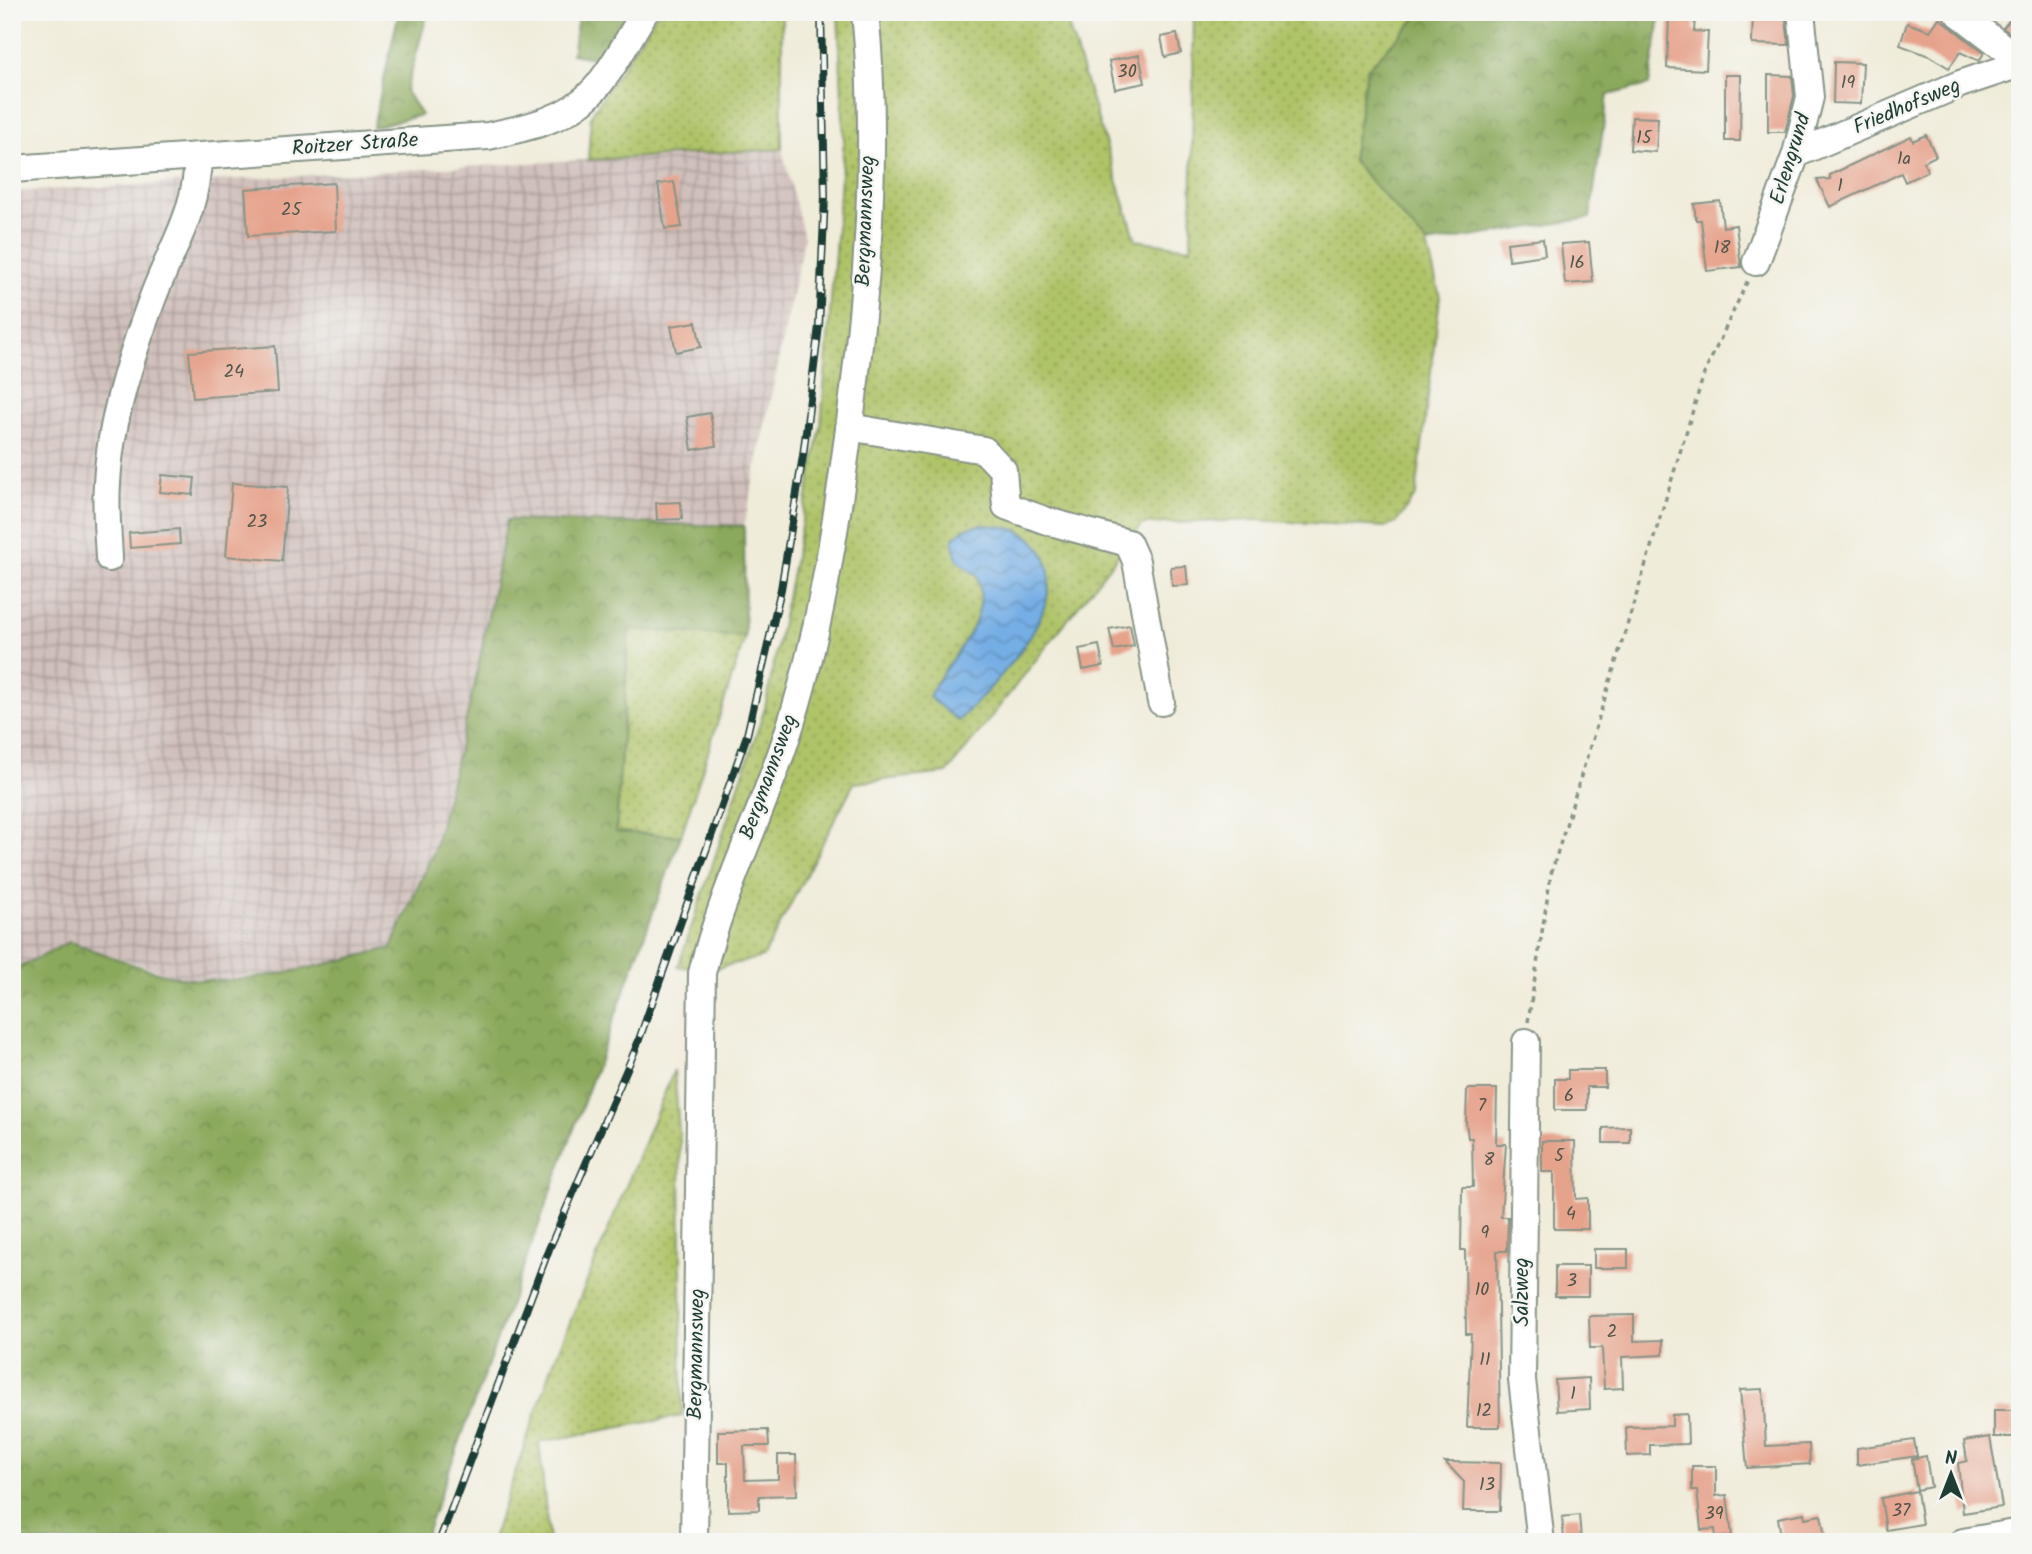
<svg xmlns="http://www.w3.org/2000/svg" width="2032" height="1554" font-family="Kalam,sans-serif">
<defs>
<pattern id="industrial-grid" width="8" height="8" patternUnits="userSpaceOnUse" patternTransform="scale(1.75)"><rect width="8" height="8" fill="#d0c0bc"/><path d="M0 4h8M4 0v8" fill="none" stroke="#a89d9a"/></pattern>
<pattern id="grass-dots" width="8" height="8" patternUnits="userSpaceOnUse" patternTransform="scale(1.75)"><rect width="8" height="8" fill="#afc368"/><path d="M2 2h.1M6 6h.1" fill="none" stroke="#8ea056" stroke-width="1.8" stroke-linecap="round"/></pattern>
<pattern id="forest-crowns" width="20" height="18" patternUnits="userSpaceOnUse" patternTransform="scale(1.75)"><rect width="20" height="18" fill="#8ba95c"/><path d="M2 6a3 3 0 1 1 6 0M12 15a3 3 0 1 1 6 0" fill="none" stroke="#718b4d"/></pattern>
<pattern id="water-waves" width="16" height="10" patternUnits="userSpaceOnUse" patternTransform="scale(1.75)"><rect width="16" height="10" fill="#75aee5"/><path d="M0 5q4-4 8 0t8 0" fill="none" stroke="#5f8fba"/></pattern>
</defs>
<rect width="100%" height="100%" fill="#f6f6f2"/>
<filter id="ink" filterUnits="userSpaceOnUse"><feTurbulence type="fractalNoise" baseFrequency=".0143" numOctaves="2"/><feDisplacementMap in="SourceGraphic" scale="14" xChannelSelector="R" yChannelSelector="G"/><feConvolveMatrix kernelMatrix="1 2 1 2 8 2 1 2 1" color-interpolation-filters="sRGB"/></filter>
<filter id="wash" filterUnits="userSpaceOnUse"><feTurbulence type="fractalNoise" baseFrequency=".00686" numOctaves="4" result="noise"/><feDisplacementMap in="SourceGraphic" scale="28" xChannelSelector="R" yChannelSelector="G"/><feGaussianBlur stdDeviation="1.57" result="paint"/><feColorMatrix in="noise" values="0 0 0 0 0 0 0 0 0 0 0 0 0 0 0 0 0 1.4 0 .05"/><feComposite in="paint" operator="in"/></filter>
<g filter="url(#wash)">
<rect width="100%" height="100%" fill="#f0ecda"/>
<path fill="url(#industrial-grid)" d="M 782,149 L 804,238 L 744,526 L 507,520 L 475,683 L 434,851 L 391,948 L 298,971 L 222,979 L 183,978 L 69,942 L 12,971 L 12,192 Z"/>
<path fill="url(#grass-dots)" stroke="#67804e" stroke-width="2" d="M 658,12 L 782,12 L 782,149 L 588,160 L 591,115 Z
M 838,12 L 1064,12 L 1136,240 L 1191,248 L 1194,12 L 1423,12 L 1367,69 L 1352,160 L 1427,244 L 1440,297 L 1416,495 L 1396,523 L 1386,527 L 1253,520 L 1143,524 L 947,773 L 854,783 L 763,957 L 717,968 L 678,967 L 765,708 L 821,426 L 844,140 Z
M 629,628 L 745,637 L 681,836 L 616,832 Z
M 674,1070 L 680,1142 L 682,1416 L 539,1442 L 549,1542 L 491,1542 L 554,1361 Z"/>
<path fill="url(#forest-crowns)" stroke="#557348" stroke-width="2" d="M 399,12 L 428,12 L 406,91 L 421,115 L 373,127 Z
M 579,12 L 629,12 L 597,59 L 572,54 Z
M 1423,12 L 1661,12 L 1649,85 L 1608,95 L 1590,218 L 1427,244 L 1352,160 L 1367,69 Z
M 507,520 L 744,526 L 745,637 L 629,629 L 616,832 L 681,836 L 423,1542 L 12,1542 L 12,971 L 69,942 C 105,953 147,972 183,978 C 245,988 330,963 391,948 L 434,851 L 475,683 Z"/>
<path fill="url(#water-waves)" stroke="#4a768c" stroke-width="2" d="M 978,525 C 1004,525 1030,528 1043,553 C 1072,608 995,684 958,721 L 929,697 C 947,656 994,625 977,575 C 961,565 953,558 953,539 L 964,529 Z"/>
<g id="blocks">
<path fill="#e6a38c" d="M 1753,12 L 1785,12 L 1789,45 L 1752,44 Z
M 2016,12 L 2020,12 L 2020,40 L 2003,28 Z
M 1669,17 L 1695,19 L 1694,31 L 1708,32 L 1706,70 L 1667,68 Z
M 1939,18 L 1984,53 L 1979,61 L 1960,52 L 1949,68 L 1929,56 L 1900,45 L 1907,23 L 1930,31 Z
M 1177,34 L 1181,53 L 1165,57 L 1161,37 Z
M 1139,55 L 1145,83 L 1115,89 L 1109,61 Z
M 1834,62 L 1863,63 L 1861,104 L 1833,103 Z
M 1725,75 L 1741,75 L 1740,141 L 1725,141 Z
M 1768,75 L 1792,76 L 1794,96 L 1785,132 L 1768,132 Z
M 1632,117 L 1658,118 L 1656,152 L 1630,150 Z
M 1926,135 L 1936,156 L 1923,162 L 1928,171 L 1905,182 L 1901,173 L 1830,207 L 1817,180 L 1830,179 L 1830,175 L 1911,136 L 1913,141 Z
M 674,182 L 682,227 L 665,229 L 658,184 Z
M 334,183 L 336,231 L 248,236 L 245,189 Z
M 1720,201 L 1723,227 L 1736,225 L 1741,267 L 1707,271 L 1701,220 L 1696,220 L 1694,204 Z
M 1543,239 L 1545,255 L 1509,260 L 1507,243 Z
M 1589,242 L 1593,282 L 1565,284 L 1561,244 Z
M 696,322 L 701,347 L 676,352 L 671,326 Z
M 275,346 L 278,392 L 193,398 L 189,352 Z
M 710,413 L 716,446 L 692,450 L 687,417 Z
M 162,475 L 195,478 L 193,495 L 160,492 Z
M 232,483 L 288,487 L 282,561 L 226,556 Z
M 681,502 L 682,519 L 657,520 L 656,503 Z
M 179,529 L 180,544 L 130,548 L 129,533 Z
M 1186,566 L 1188,585 L 1172,586 L 1171,567 Z
M 1130,625 L 1134,646 L 1114,650 L 1109,629 Z
M 1099,645 L 1103,666 L 1083,670 L 1079,649 Z
M 1568,1070 L 1605,1070 L 1605,1087 L 1587,1087 L 1587,1110 L 1555,1110 L 1555,1079 L 1568,1079 Z
M 1467,1089 L 1497,1089 L 1496,1144 L 1506,1144 L 1501,1217 L 1508,1217 L 1507,1251 L 1497,1251 L 1500,1427 L 1467,1427 L 1471,1334 L 1466,1334 L 1465,1250 L 1461,1250 L 1462,1187 L 1473,1187 L 1472,1138 L 1468,1138 L 1466,1123 Z
M 1630,1127 L 1630,1143 L 1603,1143 L 1603,1128 Z
M 1542,1141 L 1575,1141 L 1576,1199 L 1588,1198 L 1588,1229 L 1554,1229 L 1554,1172 L 1542,1172 Z
M 1594,1249 L 1628,1249 L 1628,1268 L 1594,1268 Z
M 1555,1266 L 1588,1266 L 1588,1296 L 1555,1296 Z
M 1634,1315 L 1634,1341 L 1663,1340 L 1663,1355 L 1622,1357 L 1623,1388 L 1604,1389 L 1602,1348 L 1590,1348 L 1589,1316 Z
M 1589,1378 L 1590,1409 L 1557,1411 L 1555,1380 Z
M 1763,1389 L 1766,1446 L 1809,1444 L 1810,1464 L 1747,1468 L 1740,1390 Z
M 1994,1410 L 2013,1410 L 2013,1437 L 1994,1437 Z
M 1687,1414 L 1688,1444 L 1650,1445 L 1650,1455 L 1627,1456 L 1626,1427 L 1672,1426 L 1672,1415 Z
M 768,1430 L 769,1446 L 744,1446 L 745,1480 L 778,1479 L 778,1455 L 796,1455 L 797,1495 L 759,1496 L 759,1510 L 728,1511 L 728,1463 L 718,1463 L 718,1431 Z
M 1990,1437 L 2002,1507 L 1963,1513 L 1958,1463 L 1967,1461 L 1964,1441 Z
M 1914,1440 L 1917,1456 L 1857,1465 L 1857,1448 Z
M 1926,1456 L 1931,1487 L 1917,1490 L 1912,1459 Z
M 1445,1462 L 1501,1463 L 1500,1511 L 1463,1511 L 1464,1482 Z
M 1692,1466 L 1716,1466 L 1716,1496 L 1727,1495 L 1732,1536 L 1716,1538 L 1715,1529 L 1701,1530 L 1697,1490 L 1692,1490 Z
M 1917,1491 L 1922,1524 L 1886,1530 L 1881,1498 Z
M 1804,1513 L 1805,1518 L 1821,1515 L 1826,1542 L 1782,1542 L 1778,1518 Z
M 1579,1515 L 1581,1538 L 1564,1539 L 1562,1517 Z"/>
</g>
</g>
<g filter="url(#ink)">
<use href="#blocks" fill-opacity="0" stroke="#889487" stroke-width="2"/>
<g fill="none" stroke-linecap="round" stroke-linejoin="round">
<g stroke="#889487" stroke-width="30">
<path id="minor" d="M 1957,12 L 2020,60
M 1796,154 L 1960,84 L 2020,64
M 12,169 L 488,136 C 526,128 568,120 595,89 C 614,68 629,37 645,12
M 1756,262 L 1796,154 L 1810,97 L 1801,12
M 849,427 L 984,450 L 1003,470 L 1006,506 L 1047,521 L 1128,543 L 1136,561 L 1161,702
M 109,558 C 108,534 105,508 107,484 C 110,421 131,356 153,297 C 172,246 197,213 198,156
M 1526,1042 L 1522,1380 L 1541,1542
M 694,1542 L 702,973 C 722,892 760,818 786,739 C 819,639 835,533 849,429 C 867,292 879,150 865,12
M 1963,1542 L 2020,1532"/>
</g>
<path stroke="#889487" stroke-width="3.5" stroke-dasharray="5 5" stroke-linecap="butt" d="M 1528,1022 L 1551,874 L 1704,374 L 1748,280"/>
<use href="#minor" stroke="#fff" stroke-width="26"/>
<g stroke="#1f3d34" stroke-width="8">
<path id="rail" d="M 439,1542 L 549,1249 L 636,1048 L 747,735 L 781,589 L 803,456 L 819,326 L 825,196 L 821,12"/>
</g>
<use href="#rail" stroke="#f6f6f2" stroke-width="5" stroke-dasharray="16" stroke-linecap="butt"/>
</g>
</g>
<g text-anchor="middle" dominant-baseline="central" stroke-width="5" stroke-linejoin="round" paint-order="stroke">
<g font-size="18" fill="#51564a">
<text x="1127" y="72">30</text>
<text x="1848" y="83">19</text>
<text x="1644" y="138">15</text>
<text x="1904" y="159">1a</text>
<text x="1840" y="186">1</text>
<text x="291" y="210">25</text>
<text x="1722" y="248">18</text>
<text x="1577" y="263">16</text>
<text x="234" y="372">24</text>
<text x="257" y="522">23</text>
<text x="1569" y="1096">6</text>
<text x="1482" y="1106">7</text>
<text x="1559" y="1156">5</text>
<text x="1489" y="1160">8</text>
<text x="1571" y="1214">4</text>
<text x="1485" y="1233">9</text>
<text x="1572" y="1281">3</text>
<text x="1482" y="1290">10</text>
<text x="1612" y="1332">2</text>
<text x="1485" y="1360">11</text>
<text x="1573" y="1394">1</text>
<text x="1484" y="1411">12</text>
<text x="1487" y="1485">13</text>
<text x="1901" y="1511">37</text>
<text x="1714" y="1514">39</text>
</g>
<g font-size="21" fill="#1f3d34" stroke="#f6f6f2">
<text transform="translate(1907 107) rotate(-23)">Friedhofsweg</text>
<text transform="translate(355 145) rotate(-4)">Roitzer Straße</text>
<text transform="translate(1791 159) rotate(-73)">Erlengrund</text>
<text transform="translate(866 221) rotate(-88)">Bergmannsweg</text>
<text transform="translate(769 777) rotate(-70)">Bergmannsweg</text>
<text transform="translate(1522 1292) rotate(-90)">Salzweg</text>
<text transform="translate(697 1354) rotate(-89)">Bergmannsweg</text>
</g>
</g>
<rect width="2032" height="1554" fill="none" stroke="#f6f6f2" stroke-width="42"/>
<g transform="translate(1951 1474)" stroke="#f6f6f2" stroke-width="5" paint-order="stroke">
<path d="M0-5L12 26L0 18L-12 26Z" fill="#1f3d34"/>
<text y="-10" font-size="19" font-weight="bold" text-anchor="middle" fill="#1f3d34">N</text>
</g>
</svg>
